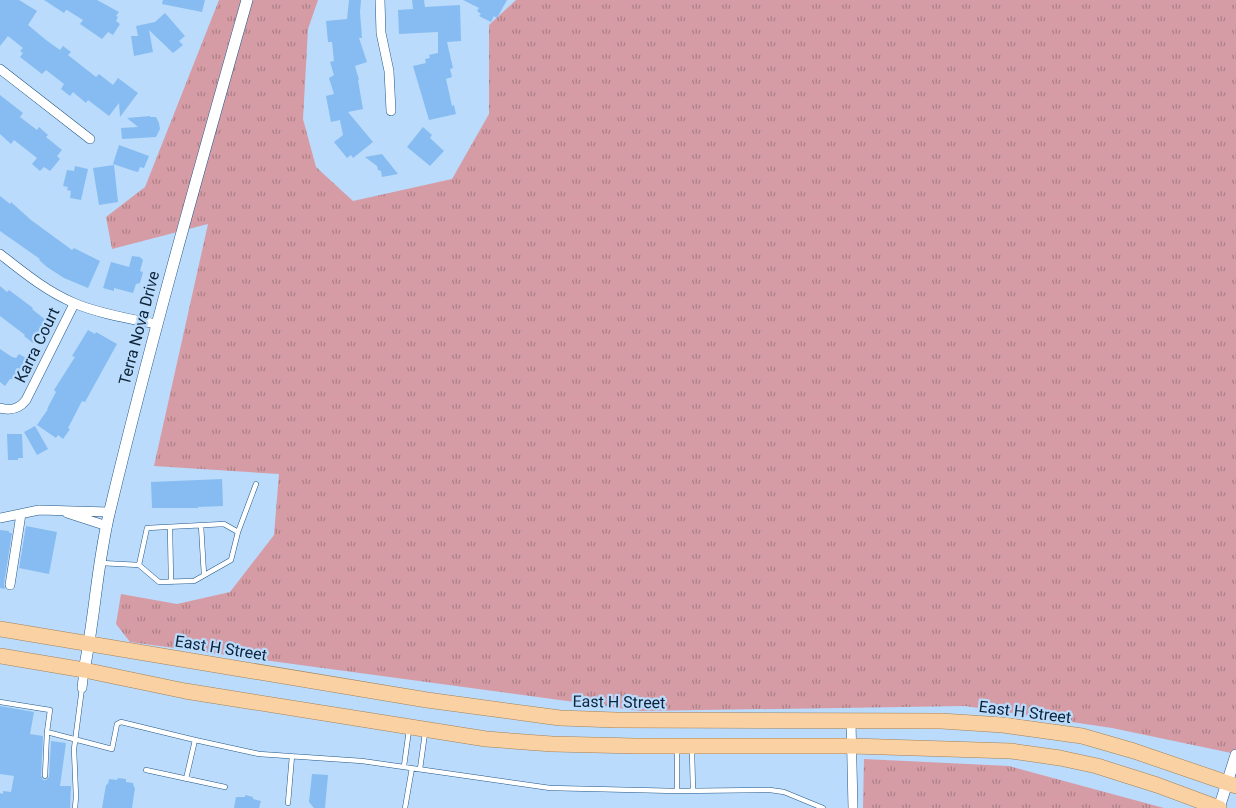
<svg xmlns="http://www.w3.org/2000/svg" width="1236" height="808" font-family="Roboto,sans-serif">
<defs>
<pattern id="grass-tufts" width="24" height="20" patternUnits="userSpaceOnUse" patternTransform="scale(1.25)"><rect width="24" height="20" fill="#d69ca5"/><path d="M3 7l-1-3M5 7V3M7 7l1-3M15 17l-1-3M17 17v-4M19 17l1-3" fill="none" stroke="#ac7f87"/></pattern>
</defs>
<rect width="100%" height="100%" fill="#badbfc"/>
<path fill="url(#grass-tufts)" d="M 219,0 L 318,0 L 308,29 L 303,119 L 316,167 L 353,201 L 452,179 L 489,114 L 489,25 L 516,0 L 1236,0 L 1236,754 L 1112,728 L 965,706 L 641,711 L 130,642 L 116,624 L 121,594 L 177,604 L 230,592 L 274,535 L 279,474 L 154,466 L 208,224 L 112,249 L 106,217 L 145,187 Z
M 864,759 L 1009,766 L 1164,808 L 863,808 Z"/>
<path fill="#86bcf1" d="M 0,0 L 19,0 L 37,11 L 28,25 L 46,40 L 60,50 L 63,46 L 71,52 L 68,55 L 96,77 L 99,74 L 113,85 L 118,78 L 138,93 L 120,117 L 119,103 L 109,116 L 88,100 L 86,103 L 73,92 L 70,96 L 61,89 L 64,84 L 46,70 L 42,74 L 20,57 L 23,53 L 20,51 L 23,48 L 8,36 L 0,46 Z
M 44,0 L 97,0 L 119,12 L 116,16 L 118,17 L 116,21 L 120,24 L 113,35 L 108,32 L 102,39 L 80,24 L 83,20 L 67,10 L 66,10 L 64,13 Z
M 163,0 L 205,0 L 202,12 L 162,4 Z
M 349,0 L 361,0 L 360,12 L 362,38 L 359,38 L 367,62 L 355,66 L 359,80 L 358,80 L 363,109 L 348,112 L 373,142 L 353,158 L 351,155 L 347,158 L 334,142 L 343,135 L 340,120 L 331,122 L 326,96 L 334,94 L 329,78 L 334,75 L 330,62 L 334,61 L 332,42 L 328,42 L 326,21 L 347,19 Z
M 412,0 L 424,0 L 425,7 L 460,5 L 461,41 L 447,42 L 453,68 L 450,69 L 452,77 L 446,79 L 452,106 L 454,105 L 456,114 L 429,120 L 413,66 L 426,63 L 425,59 L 430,58 L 429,55 L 438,53 L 438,32 L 399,34 L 398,10 L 413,9 Z
M 463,0 L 507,0 L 497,18 L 494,16 L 491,22 L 479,16 L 481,14 L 477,11 L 479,8 Z
M 165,13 L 185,36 L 179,41 L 183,45 L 173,53 L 149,30 L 153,52 L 134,56 L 131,36 L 138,36 L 136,26 L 155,22 Z
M 0,95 L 23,113 L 20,117 L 37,130 L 39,127 L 48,135 L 46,137 L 62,150 L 57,156 L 60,159 L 50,171 L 44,167 L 40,171 L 32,164 L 37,158 L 14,140 L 11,144 L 0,134 Z
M 150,116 L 150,117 L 156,117 L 159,123 L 160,129 L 156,137 L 122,139 L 121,128 L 138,127 L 127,118 Z
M 423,127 L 432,135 L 430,138 L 444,151 L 430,166 L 407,147 Z
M 119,145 L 149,156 L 144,168 L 140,167 L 138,172 L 134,171 L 113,164 Z
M 382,154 L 398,174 L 382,177 L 381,171 L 378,170 L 377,166 L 365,157 Z
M 114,165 L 118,202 L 99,205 L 93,168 Z
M 75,166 L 88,169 L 81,200 L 70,198 L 71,191 L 67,190 L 68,187 L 63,186 L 67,170 L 74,171 Z
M 0,196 L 10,204 L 11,202 L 31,220 L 72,250 L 74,248 L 100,261 L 88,288 L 64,278 L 47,267 L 39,260 L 40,259 L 0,231 Z
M 132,256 L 140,257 L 143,260 L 140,271 L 143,272 L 140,283 L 136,284 L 133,293 L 114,288 L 114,291 L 103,288 L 111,262 L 129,267 Z
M 0,286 L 7,292 L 9,290 L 33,308 L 32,309 L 47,321 L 42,327 L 45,330 L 33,343 L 24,336 L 25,335 L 0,316 Z
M 88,330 L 95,334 L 96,332 L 117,344 L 85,402 L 82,401 L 68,428 L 70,429 L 63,439 L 58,435 L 56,438 L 37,425 L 48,409 L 47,409 L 56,392 L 54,390 L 75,357 L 72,356 Z
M 0,349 L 12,357 L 16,358 L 19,354 L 26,358 L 15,379 L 10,379 L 5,386 L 0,382 Z
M 35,426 L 48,449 L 37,455 L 24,432 Z
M 7,434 L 22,434 L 23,458 L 18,458 L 18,460 L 8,460 Z
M 222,479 L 223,506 L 198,507 L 198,508 L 152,508 L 151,482 Z
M 26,526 L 57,532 L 49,574 L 19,568 Z
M 0,530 L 9,531 L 9,533 L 12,533 L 4,584 L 5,589 L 0,588 Z
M 0,706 L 34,712 L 30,734 L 43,736 L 41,776 L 43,780 L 46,780 L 49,777 L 51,741 L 66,743 L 60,786 L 71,786 L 70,808 L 0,808 L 0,793 L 3,794 L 3,791 L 11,792 L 14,776 L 0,774 Z
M 312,774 L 328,775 L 325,808 L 314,808 L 309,802 Z
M 118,778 L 126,779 L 126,782 L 133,783 L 134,787 L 135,788 L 132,808 L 102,808 L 106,785 L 108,784 L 109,779 L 117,780 Z
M 245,795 L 253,797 L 253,799 L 261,801 L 259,808 L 234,808 L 236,797 L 245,797 Z"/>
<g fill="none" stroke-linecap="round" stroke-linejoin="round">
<g stroke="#205686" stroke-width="5.5">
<path id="service" d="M 201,525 L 204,575
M 170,527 L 171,582
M 238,532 L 256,484
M 101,563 L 139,565 L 159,582 L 194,581 L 231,560 L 238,532 L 224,524 L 147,528 L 139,565
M 0,702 L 50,710 L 47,732 L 45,776
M 47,732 L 112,749 L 117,724 L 121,722 L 195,740 L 259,754 L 362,761 L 550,788 L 677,791 L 770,790 L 784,792 L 823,808
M 677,749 L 677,791
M 692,750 L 693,791
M 404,766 L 409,730
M 420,769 L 425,733
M 146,770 L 225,787
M 186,779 L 195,740
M 288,803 L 292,756
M 75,808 L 76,797 L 74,749 L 82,688
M 405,808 L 412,768"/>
</g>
<g stroke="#205686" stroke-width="10">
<path id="minor" d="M 380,0 L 381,33 L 389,71 L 391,111
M 0,69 L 90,139
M 0,254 C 23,272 46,291 74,303 C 96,313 131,319 156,324
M 0,408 C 11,411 19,409 26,400 L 74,304
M 67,513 L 107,526
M 0,518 L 39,510 L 109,512
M 10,585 L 21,514
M 82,688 L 84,670
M 851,721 L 853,808"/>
</g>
<g stroke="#205686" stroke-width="12">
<path id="tertiary" d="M 84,670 C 95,617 97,562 110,510 C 151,339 199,170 247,0
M 1219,808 L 1236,755"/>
</g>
<g stroke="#a48155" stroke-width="16">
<path id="primary" d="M 0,629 L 427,700 L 560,718 L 616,720 L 941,721 L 1003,725 L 1082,736 L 1134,751 L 1236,786
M 0,656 L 84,670 L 185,691 L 486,739 L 552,744 L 636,746 L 852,746 L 1011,751 L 1060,758 L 1097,766 L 1157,785 L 1219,808"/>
</g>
<use href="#service" stroke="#fff" stroke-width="4.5"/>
<use href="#minor" stroke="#fff" stroke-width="9"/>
<use href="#tertiary" stroke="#fff" stroke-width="11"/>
<use href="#primary" stroke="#fad1a3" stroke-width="15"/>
</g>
<g text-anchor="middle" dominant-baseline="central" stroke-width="4.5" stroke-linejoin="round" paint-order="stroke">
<g font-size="16" fill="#0d2338" stroke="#badbfc">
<text transform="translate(139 328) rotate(-75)">Terra Nova Drive</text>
<text transform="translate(37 345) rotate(-64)">Karra Court</text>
<text transform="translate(221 648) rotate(9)">East H Street</text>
<text transform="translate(619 702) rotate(1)">East H Street</text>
<text transform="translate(1025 712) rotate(7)">East H Street</text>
</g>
</g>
</svg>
